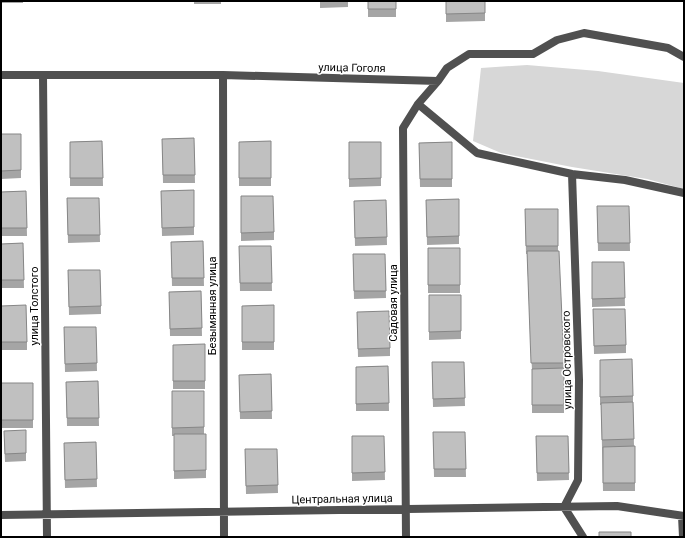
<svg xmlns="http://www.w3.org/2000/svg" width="685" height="538" font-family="Roboto,sans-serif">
<rect width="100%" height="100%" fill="#fff"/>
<path fill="#d7d7d7" d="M 527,65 L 598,71 L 684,83 L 684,189 L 647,179 L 572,167 L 501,153 L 473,141 L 481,68 Z"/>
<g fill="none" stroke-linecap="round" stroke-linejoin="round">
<path stroke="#505050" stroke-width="8" d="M 1,75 L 223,75 L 438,81 L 447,68 L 469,54 L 533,54 L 557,40 L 584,33 L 668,48 L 684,57
M 43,75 L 47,537
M 223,75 L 224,537
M 418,104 L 477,153 L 572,174 L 625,180 L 684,193
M 572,174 L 579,380 L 578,480 L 564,507 L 583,537
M 1,515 L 617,506 L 684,516
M 682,516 L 683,537
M 406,537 L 403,128 L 418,104 L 438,81"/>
</g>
<path fill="#a5a5a5" d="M 1,1 L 23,1 L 23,3 L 1,3 Z
M 131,1 L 159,1 L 159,2 L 131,2 Z
M 194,1 L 221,1 L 221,4 L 194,4 Z
M 320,1 L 348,1 L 348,7 L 320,8 Z
M 368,1 L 396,1 L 396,17 L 368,17 Z
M 446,1 L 485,1 L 485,21 L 446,22 Z
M 1,134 L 21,134 L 21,178 L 1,179 Z
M 194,138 L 195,183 L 163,183 L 162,139 Z
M 102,141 L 103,186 L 70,186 L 70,142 Z
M 271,141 L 271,186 L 239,186 L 239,142 Z
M 349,142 L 381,178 L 381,186 L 349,187 Z
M 452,142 L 452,187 L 420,187 L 419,143 Z
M 194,190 L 194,235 L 162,236 L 161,191 Z
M 26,191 L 27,236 L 1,236 L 1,192 Z
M 241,196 L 274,232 L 274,240 L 241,241 Z
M 67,198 L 99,198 L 100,242 L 68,243 Z
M 459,199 L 459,244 L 427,245 L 426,200 Z
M 386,200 L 387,245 L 355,246 L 354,201 Z
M 597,206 L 629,206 L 630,251 L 598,251 Z
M 525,209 L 558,209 L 558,251 L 564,368 L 564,413 L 532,413 L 532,371 L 527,254 L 526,254 Z
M 203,241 L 204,286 L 172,286 L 171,242 Z
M 23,243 L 24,288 L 1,288 L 1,244 Z
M 239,246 L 271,246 L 272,291 L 240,291 Z
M 428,248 L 460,285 L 460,293 L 428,293 Z
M 353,254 L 385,254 L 386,298 L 354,299 Z
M 592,262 L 624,262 L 625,306 L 592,307 Z
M 68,270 L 101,306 L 101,314 L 69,315 Z
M 201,291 L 202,336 L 170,336 L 169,292 Z
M 429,295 L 461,295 L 461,339 L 429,340 Z
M 274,305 L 274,350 L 242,350 L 242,306 Z
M 1,306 L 27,342 L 27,350 L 1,350 Z
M 593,309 L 626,345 L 626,353 L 594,354 Z
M 357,312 L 390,348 L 390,356 L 358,357 Z
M 64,327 L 96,327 L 97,371 L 65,372 Z
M 173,345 L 205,381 L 205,389 L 173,389 Z
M 600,360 L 633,396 L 633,402 L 634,446 L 635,446 L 635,491 L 603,491 L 601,405 L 600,405 Z
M 432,362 L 464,362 L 465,406 L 433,407 Z
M 388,366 L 389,411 L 356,411 L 356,367 Z
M 271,374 L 272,419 L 240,419 L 239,375 Z
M 98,381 L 99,426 L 67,426 L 66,382 Z
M 1,383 L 33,383 L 33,428 L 1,428 Z
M 172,391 L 204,427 L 204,434 L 206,434 L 206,478 L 174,479 L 174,436 L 172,436 Z
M 433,432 L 465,432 L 466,477 L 434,477 Z
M 352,436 L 384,436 L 385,480 L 352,481 Z
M 536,436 L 568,436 L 569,480 L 537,481 Z
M 4,439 L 26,453 L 26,461 L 5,462 Z
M 96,442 L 97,487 L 65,488 L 64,443 Z
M 245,449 L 277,449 L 278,493 L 246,494 Z"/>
<path fill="#c0c0c0" stroke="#868686" d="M 368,1 L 396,1 L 396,9 L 368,9 Z
M 446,1 L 485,1 L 485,13 L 446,14 Z
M 1,134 L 21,134 L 21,170 L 1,171 Z
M 194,138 L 195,175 L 163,175 L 162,139 Z
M 102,141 L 103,178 L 70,178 L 70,142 Z
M 271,141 L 271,178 L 239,178 L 239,142 Z
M 349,142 L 381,142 L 381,178 L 349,179 Z
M 452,142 L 452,179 L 420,179 L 419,143 Z
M 194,190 L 194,227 L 162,228 L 161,191 Z
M 26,191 L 27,228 L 1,228 L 1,192 Z
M 241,196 L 273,196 L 274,232 L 241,233 Z
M 67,198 L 99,198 L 100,235 L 68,235 Z
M 459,199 L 459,236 L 427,237 L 426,200 Z
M 386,200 L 387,237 L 355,238 L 354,201 Z
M 597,206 L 629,206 L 630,243 L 598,243 Z
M 525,209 L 558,209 L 558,246 L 526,246 Z
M 203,241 L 204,278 L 172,278 L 171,242 Z
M 23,243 L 24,280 L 1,280 L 1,244 Z
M 239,246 L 271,246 L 272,283 L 240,283 Z
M 428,248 L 460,248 L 460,285 L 428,285 Z
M 527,251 L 559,251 L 564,363 L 531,363 Z
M 353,254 L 385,254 L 386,291 L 354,291 Z
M 592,262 L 624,262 L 625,298 L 592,299 Z
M 68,270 L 100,270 L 101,306 L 69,307 Z
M 201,291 L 202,328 L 170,329 L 169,292 Z
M 429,295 L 461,295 L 461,331 L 429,332 Z
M 26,305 L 27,342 L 1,342 L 1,306 Z
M 274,305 L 274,342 L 242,342 L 242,306 Z
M 593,309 L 625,309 L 626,345 L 594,346 Z
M 389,311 L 390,348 L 358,349 L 357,312 Z
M 64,327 L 96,327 L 97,363 L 65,364 Z
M 205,344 L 205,381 L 173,381 L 173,345 Z
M 632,359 L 633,396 L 600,397 L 600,360 Z
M 432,362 L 464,362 L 465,398 L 433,399 Z
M 388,366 L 389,403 L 356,404 L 356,367 Z
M 564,368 L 564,405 L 532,405 L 532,369 Z
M 271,374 L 272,411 L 240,412 L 239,375 Z
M 98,381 L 99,418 L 67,418 L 66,382 Z
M 1,383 L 33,383 L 33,420 L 1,420 Z
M 172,391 L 204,391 L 204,427 L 172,428 Z
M 633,402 L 634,439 L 602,440 L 601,403 Z
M 26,430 L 26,453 L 5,454 L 4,431 Z
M 433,432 L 465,432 L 466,469 L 434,469 Z
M 174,434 L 206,434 L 206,470 L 174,471 Z
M 352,436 L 384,436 L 385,472 L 352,473 Z
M 536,436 L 568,436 L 569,473 L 537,473 Z
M 96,442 L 97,479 L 65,480 L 64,443 Z
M 635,446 L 635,483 L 603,483 L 603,447 Z
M 245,449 L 277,449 L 278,485 L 246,486 Z
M 599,532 L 631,532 L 631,537 L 599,537 Z"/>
<g text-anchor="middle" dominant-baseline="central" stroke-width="3" stroke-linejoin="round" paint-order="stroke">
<g font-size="11" fill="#000" stroke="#fff">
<text transform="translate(352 68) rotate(1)">улица Гоголя</text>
<text transform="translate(393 303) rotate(-90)">Садовая улица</text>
<text transform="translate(34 306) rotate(-90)">улица Толстого</text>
<text transform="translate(212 306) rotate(-90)">Безымянная улица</text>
<text transform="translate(567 360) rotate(-91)">улица Островского</text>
<text transform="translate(342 499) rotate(-1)">Центральная улица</text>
</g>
</g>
<rect width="685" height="538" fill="none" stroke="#000000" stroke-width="4"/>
</svg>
